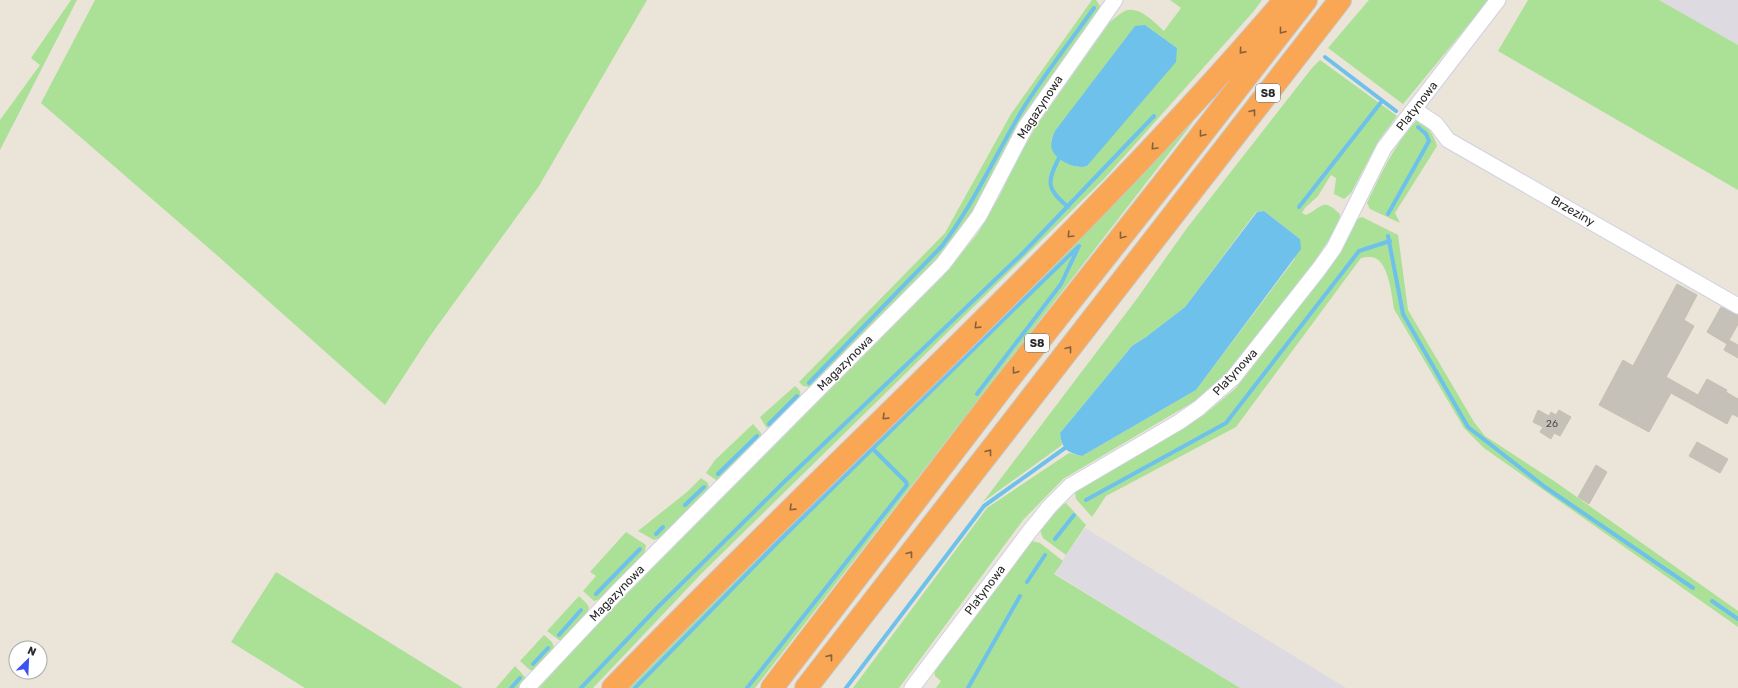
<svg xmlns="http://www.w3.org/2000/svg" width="1738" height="688" font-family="Rubik,sans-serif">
<rect width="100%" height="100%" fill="#eae4d9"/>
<path fill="#dddae2" d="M 1659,0 L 1738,0 L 1738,45 Z
M 1085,528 L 1346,688 L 1240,688 L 1054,573 Z"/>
<path fill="#abe097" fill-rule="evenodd" d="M 71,0 L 77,0 L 0,150 L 0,120 L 40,65 L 31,58 Z
M 95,0 L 647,0 L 539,186 L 430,336 L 385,405 L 219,257 L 41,103 Z
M 1092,0 L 1096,0 L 1100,6 L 1099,10 L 960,232 C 914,287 862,337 810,387 L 803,386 L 799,382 L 945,233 L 1011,114 Z
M 1170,0 L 1262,0 L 1253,12 L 1104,179 L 702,573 L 593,688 L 539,688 L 597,624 L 943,276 L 978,233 L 999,197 L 1022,150 L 1039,122 L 1110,22 C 1114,19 1120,13 1125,11 C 1139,5 1155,23 1164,31 L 1181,8 ZM 1145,25 L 1177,48 L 1087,166 C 1074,171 1063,158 1053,150 L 1051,141 L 1055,131 Z
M 1369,0 L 1489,0 L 1403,104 L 1328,48 Z
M 1528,0 L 1659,0 L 1738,45 L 1738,190 L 1498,51 Z
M 1320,60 L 1397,116 L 1379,140 L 1351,193 L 1344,199 L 1334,194 L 1336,178 L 1331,175 L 1318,196 L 1305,208 L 1302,213 L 1306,215 C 1323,207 1322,197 1340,214 L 1339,224 L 1314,262 L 1224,378 L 1200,398 L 1063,479 L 1023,520 L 899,688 L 853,688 L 987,508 L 1069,453 L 1082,456 L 1196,390 L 1294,260 L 1300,239 L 1264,211 L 1256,212 L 1185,307 L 1146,337 L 1132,346 L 1060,433 L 1062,445 L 983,502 L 1136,300 L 1187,228 L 1312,68 Z
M 1417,120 C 1429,127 1433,134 1437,146 L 1395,213 L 1400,223 L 1370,209 L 1367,203 C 1381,174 1395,143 1417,120 Z
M 1194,121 L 755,688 L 624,688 L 1066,251 Z
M 1362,217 L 1398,235 L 1408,310 L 1474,422 L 1485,436 L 1557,483 L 1738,611 L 1738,627 L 1484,448 L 1464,428 L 1394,309 C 1392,296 1389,267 1377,259 C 1372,256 1366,257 1361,258 L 1236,427 L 1106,496 L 1092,517 L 1076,499 L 1075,493 L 1083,486 L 1204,415 L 1236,388 L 1341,252 L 1357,219 Z
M 795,386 C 800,390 802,392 799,399 L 772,426 L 769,428 L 766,427 L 760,417 Z
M 753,424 L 761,433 L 761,437 L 719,480 L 716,480 L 706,473 L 715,460 Z
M 701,478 L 708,483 L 709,490 L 660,538 L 654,540 L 638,531 L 687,492 Z
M 1066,503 L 1086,525 L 1066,555 L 1043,538 L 1040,530 L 1062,505 Z
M 626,532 L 646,545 L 644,555 L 601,599 L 594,601 L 583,591 L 596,576 L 590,572 Z
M 1032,541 L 1040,543 L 1063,561 L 1054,574 L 1240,688 L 936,688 L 941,681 L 935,676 L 934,669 L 1029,543 Z
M 276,572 L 463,688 L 305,688 L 231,642 Z
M 579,596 L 587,604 L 589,608 L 587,613 L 562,640 L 559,640 L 547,631 Z
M 544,635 L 552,642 L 554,647 L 535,670 L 530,670 L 520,661 Z
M 515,666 L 526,678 L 524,683 L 519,688 L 496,688 Z"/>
<path fill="#6ec1eb" d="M 1145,25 L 1177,48 L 1176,62 L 1087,166 C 1077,170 1057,161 1052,150 C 1050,143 1052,138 1055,131 L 1135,26 Z
M 1264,211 L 1300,239 L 1301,249 L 1202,382 L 1196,390 L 1082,456 C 1066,452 1062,449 1060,433 L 1132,346 L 1146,337 L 1185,307 L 1257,212 Z"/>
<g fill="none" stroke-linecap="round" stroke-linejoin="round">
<path stroke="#6ec1eb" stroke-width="4" d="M 1325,57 L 1396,111
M 1059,158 C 1046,183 1047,189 1068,207
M 1299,207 L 1382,101
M 1388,214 L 1429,141 L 1426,134 L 1418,127
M 1388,236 L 1403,314 L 1468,427 L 1545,487 L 1693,588
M 809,383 L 942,246 C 974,203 994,158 1021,112 C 1043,76 1070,42 1094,8
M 977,394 L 1061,284 L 1078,248
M 769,424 L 797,396
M 718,474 L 757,436
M 1086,500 L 1226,423 L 1359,251 L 1390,241
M 685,505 L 704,487
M 656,534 L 663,527
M 1055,539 L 1074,515
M 1027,582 L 1045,555
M 596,594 L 640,549
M 1712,601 L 1738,619
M 559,635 L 581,610
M 533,664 L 548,648
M 511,688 L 520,678
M 581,688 L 656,609 L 785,481 L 1022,254 L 1154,116
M 635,688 L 776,544 L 1013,310 L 1079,246
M 747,688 L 907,485 L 906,482 L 872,448
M 846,688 L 984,506 L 1065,448
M 968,688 L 1020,596"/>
</g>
<path fill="#c5c1b9" stroke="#c5c0b3" d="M 1677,284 L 1697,295 L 1684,320 L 1694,326 L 1666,377 L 1698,395 L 1707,379 L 1727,390 L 1726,392 L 1738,399 L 1738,417 L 1732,414 L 1727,424 L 1671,393 L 1649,432 L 1599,405 L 1623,360 L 1633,366 Z
M 1721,307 L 1738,315 L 1738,324 L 1727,344 L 1707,332 Z
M 1729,340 L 1738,345 L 1738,358 L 1724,350 Z
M 1538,410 L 1549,416 L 1551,412 L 1556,415 L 1559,410 L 1571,417 L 1560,436 L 1554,433 L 1551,439 L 1540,432 L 1543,427 L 1533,422 Z
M 1697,442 L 1728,459 L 1720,473 L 1689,456 Z
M 1596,465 L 1607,472 L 1589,504 L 1578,497 Z"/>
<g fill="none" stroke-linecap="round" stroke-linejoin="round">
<g stroke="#cfd1e1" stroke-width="17">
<path id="minor" d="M 1415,110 L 1436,124 L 1448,140 L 1738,306
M 527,688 L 620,589 L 943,264 L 979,216 L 1026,126 L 1115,0
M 912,688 L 1029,532 L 1050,506 L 1070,486 L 1179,422 L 1199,408 L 1233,378 L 1319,269 L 1334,248 L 1384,148 L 1498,0"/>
</g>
<g stroke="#c7c7c7" stroke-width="24">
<path id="highway" d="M 613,688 C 836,457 1077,244 1285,0
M 772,688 L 1002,388 L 1181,161 L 1306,0
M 806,688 L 1340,0"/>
</g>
<use href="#minor" stroke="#fff" stroke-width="15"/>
<use href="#highway" stroke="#faa755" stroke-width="22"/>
</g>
<defs><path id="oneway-chevron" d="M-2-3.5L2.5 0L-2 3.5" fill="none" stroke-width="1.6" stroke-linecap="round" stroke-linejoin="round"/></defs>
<g stroke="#86613c">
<use href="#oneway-chevron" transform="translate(1282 31) rotate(128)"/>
<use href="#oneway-chevron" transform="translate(1242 51) rotate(131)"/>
<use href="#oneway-chevron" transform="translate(1253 112) rotate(-52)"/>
<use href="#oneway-chevron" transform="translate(1202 134) rotate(128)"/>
<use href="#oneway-chevron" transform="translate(1154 147) rotate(133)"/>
<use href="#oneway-chevron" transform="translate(1070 235) rotate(134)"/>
<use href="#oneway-chevron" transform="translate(1122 236) rotate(128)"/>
<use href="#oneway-chevron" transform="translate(977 326) rotate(136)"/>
<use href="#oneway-chevron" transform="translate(1069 349) rotate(-52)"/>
<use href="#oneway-chevron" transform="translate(1015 371) rotate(128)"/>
<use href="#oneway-chevron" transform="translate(885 417) rotate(136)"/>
<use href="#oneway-chevron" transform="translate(989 452) rotate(-52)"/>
<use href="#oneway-chevron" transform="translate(792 508) rotate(136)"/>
<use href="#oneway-chevron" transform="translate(910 554) rotate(-52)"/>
<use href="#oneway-chevron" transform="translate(830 657) rotate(-52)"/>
</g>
<g text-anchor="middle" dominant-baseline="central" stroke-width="3" stroke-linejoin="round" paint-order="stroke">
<g font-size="10" fill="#4f4e4c">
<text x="1552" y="424">26</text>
</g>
<g fill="#fff" stroke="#686868" stroke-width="1">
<rect x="1256" y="84" width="24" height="18" rx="3"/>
<rect x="1025" y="334" width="24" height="18" rx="3"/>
</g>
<g font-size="11" font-weight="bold" fill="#282828">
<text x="1268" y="93">S8</text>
<text x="1037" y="343">S8</text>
</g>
<g font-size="12" fill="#282828" stroke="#fff">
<text transform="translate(1417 106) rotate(-52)">Platynowa</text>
<text transform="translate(1040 107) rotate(-57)">Magazynowa</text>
<text transform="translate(1573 211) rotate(30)">Brzeziny</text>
<text transform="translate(845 363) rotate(-45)">Magazynowa</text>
<text transform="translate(1235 372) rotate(-47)">Platynowa</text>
<text transform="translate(985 590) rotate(-53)">Platynowa</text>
<text transform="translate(617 593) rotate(-46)">Magazynowa</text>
</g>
</g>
<g transform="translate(28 660) rotate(24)"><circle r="19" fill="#ffffff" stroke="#a9a9a9"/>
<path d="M0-3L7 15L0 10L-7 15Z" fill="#3c52f5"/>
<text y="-6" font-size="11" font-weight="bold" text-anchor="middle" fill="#282828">N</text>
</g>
</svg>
